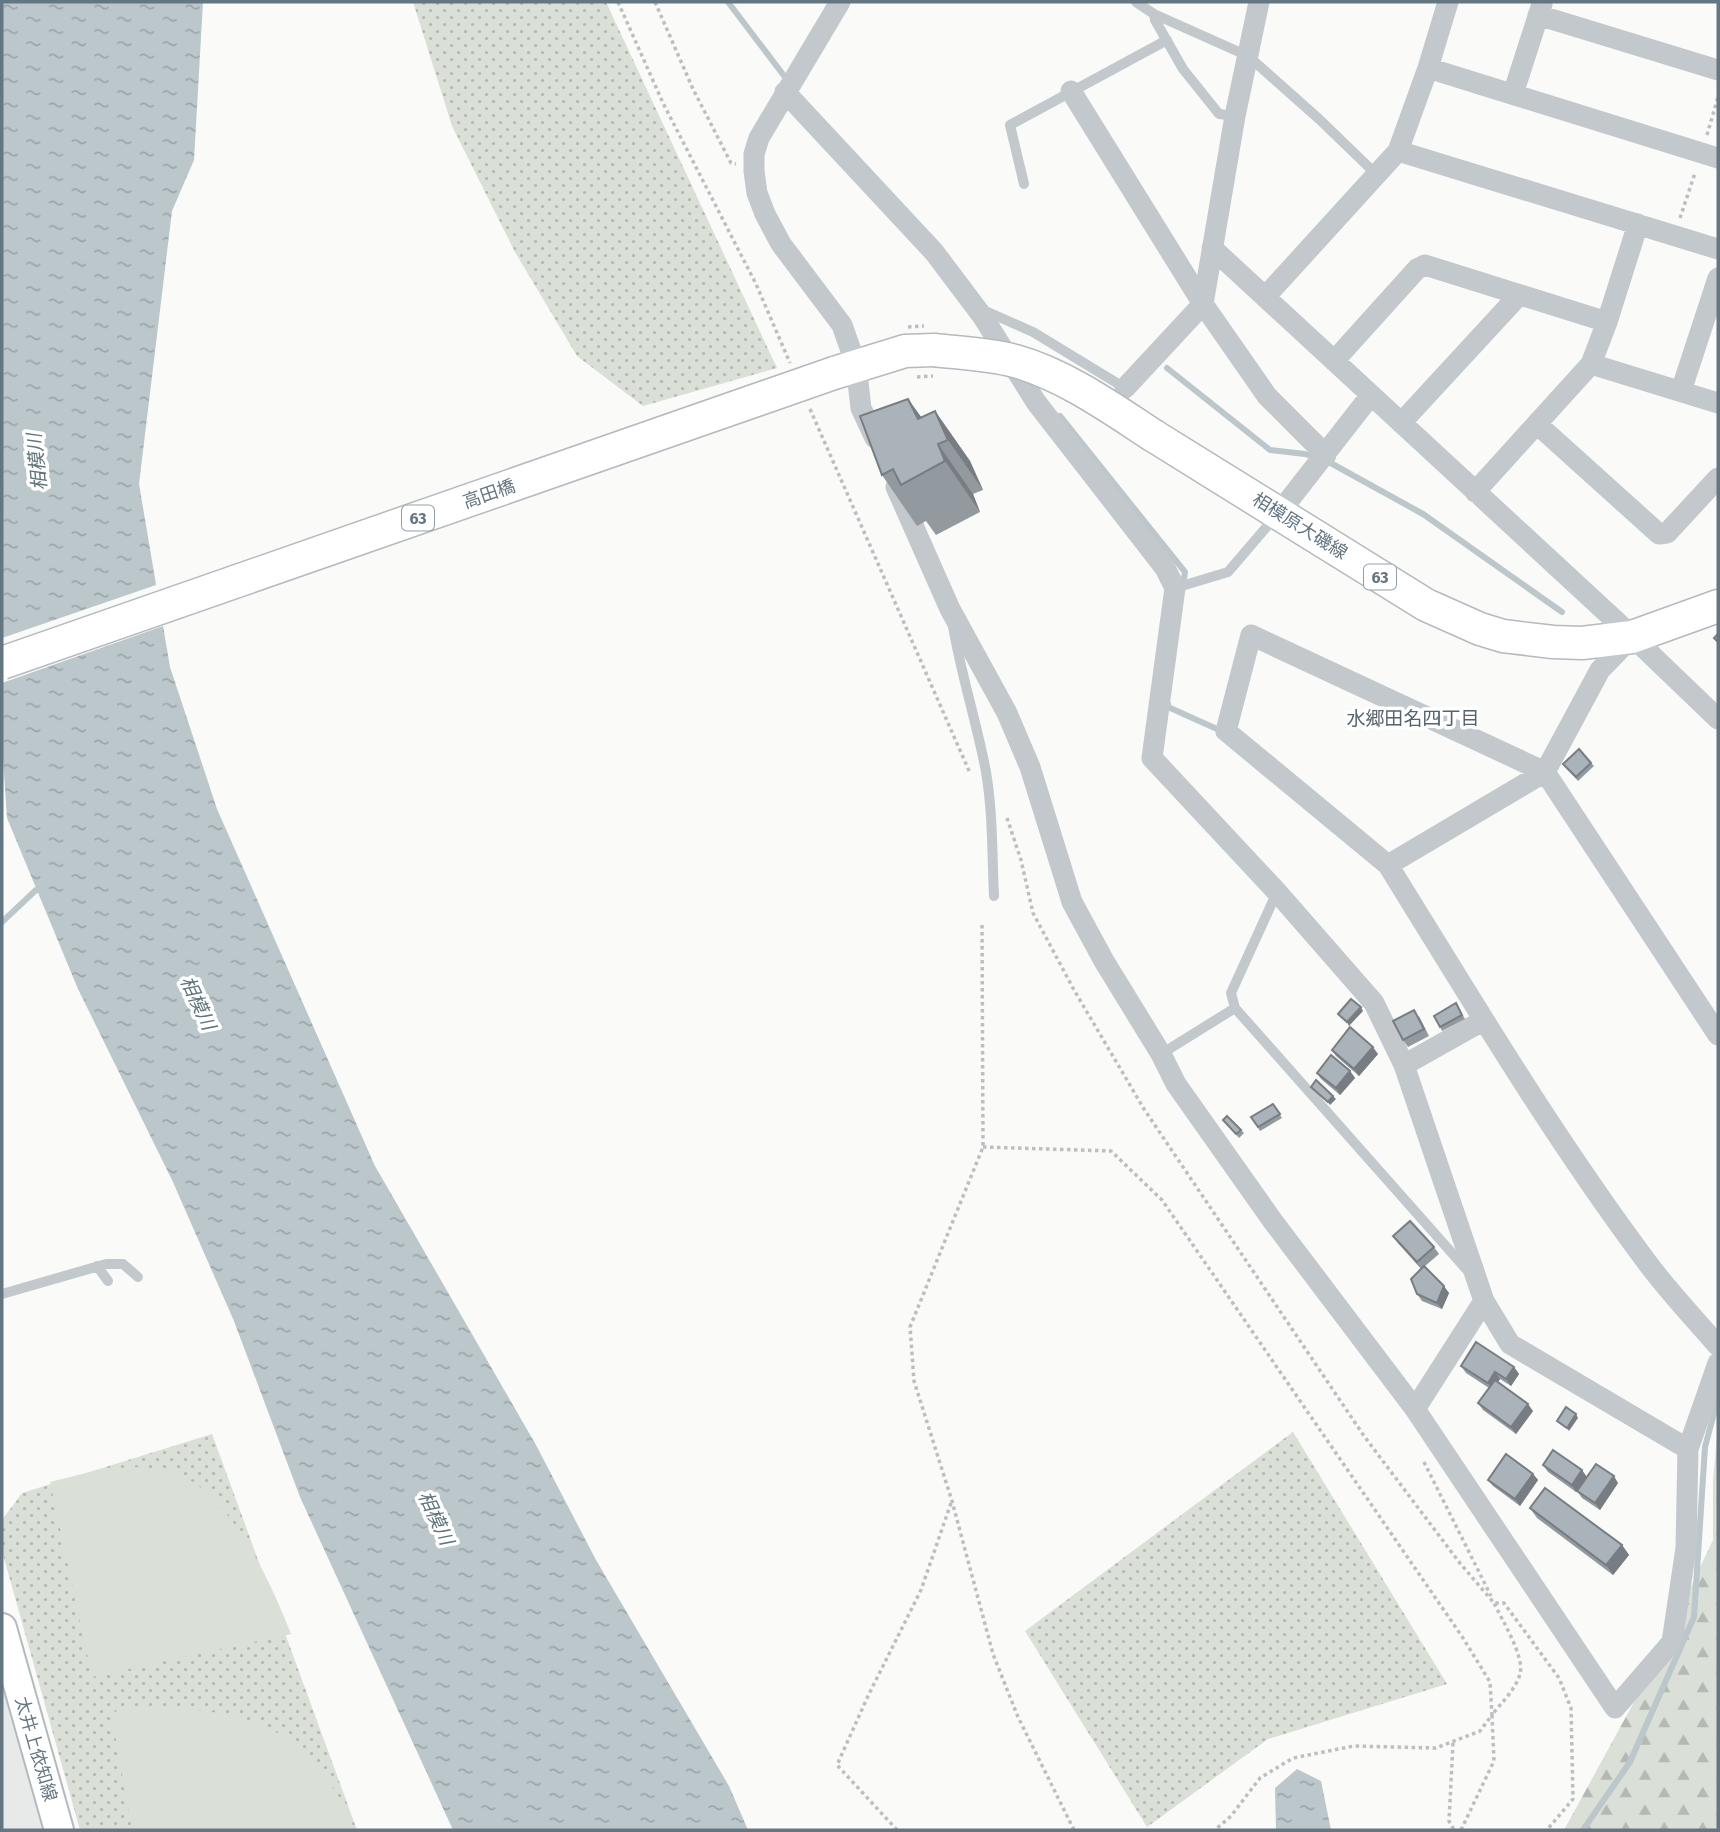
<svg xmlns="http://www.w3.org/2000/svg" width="1720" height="1832" font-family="'Fira Sans','Noto Sans JP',sans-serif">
<defs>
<pattern id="grass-dots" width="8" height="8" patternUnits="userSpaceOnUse" patternTransform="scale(1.75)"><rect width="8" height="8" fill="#dadfd7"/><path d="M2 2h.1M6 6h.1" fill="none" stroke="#b4b9b4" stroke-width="1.8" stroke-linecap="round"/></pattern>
<pattern id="forest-firs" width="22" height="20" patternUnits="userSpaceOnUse" patternTransform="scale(1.75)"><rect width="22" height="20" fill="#dadfd7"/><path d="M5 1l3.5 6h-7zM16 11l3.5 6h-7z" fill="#b4b9b4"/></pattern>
<pattern id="water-ripples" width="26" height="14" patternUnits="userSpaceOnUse" patternTransform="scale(1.75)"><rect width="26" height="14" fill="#bbc7cb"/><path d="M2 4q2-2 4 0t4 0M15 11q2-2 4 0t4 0" fill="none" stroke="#9ca6aa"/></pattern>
</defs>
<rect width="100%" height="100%" fill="#fafaf8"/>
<path fill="#e8e9e9" d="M 2,1681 L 44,1830 L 2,1830 Z"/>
<path fill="url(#grass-dots)" d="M 413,2 L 606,2 L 777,368 L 643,406 L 577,356 L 515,252 L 452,126 Z
M 1293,1432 L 1447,1684 L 1268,1739 L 1147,1827 L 1025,1631 Z
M 212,1434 L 357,1830 L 80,1830 L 2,1551 L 2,1520 L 22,1493 Z"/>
<path fill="url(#forest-firs)" d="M 1718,1427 L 1718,1830 L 1564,1830 L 1651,1671 L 1713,1540 L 1713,1480 Z"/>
<path fill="#dadfd7" d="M 140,1467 C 152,1469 167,1469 178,1474 C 232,1496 271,1583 291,1634 L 92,1677 L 50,1482 L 102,1469 Z
M 150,1708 C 251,1708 315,1731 354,1830 L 132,1830 L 111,1712 Z"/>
<path fill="url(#water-ripples)" d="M 2,2 L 203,2 L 194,160 L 172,211 L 139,484 L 170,667 L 217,809 L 375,1166 L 536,1445 L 596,1560 L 729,1786 L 748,1830 L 453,1830 L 300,1497 L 234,1321 L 172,1180 L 78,989 L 7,818 L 2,744 Z
M 1297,1769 L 1321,1781 L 1331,1830 L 1276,1830 L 1275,1788 Z"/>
<path fill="#fafaf8" d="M 159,584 L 166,625 L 2,683 L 2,638 Z"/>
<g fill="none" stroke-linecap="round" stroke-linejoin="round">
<path stroke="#bbc7cb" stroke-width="6" d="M 728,2 L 788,81
M 1167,368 L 1270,450 L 1305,454 L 1317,458
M 1060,416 L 1185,572 L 1183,585
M 1327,461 L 1423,514 L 1562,612
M 1168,704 L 1168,707 L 1217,729
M 2,922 L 36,890 L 43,890
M 1583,1830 L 1630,1762 L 1694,1617 L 1705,1447 L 1718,1398"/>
<g stroke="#b3babf" stroke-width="32">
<path id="secondary" d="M 2,1628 L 59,1830"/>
</g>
<g stroke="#b5babe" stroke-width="35">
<path id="primary" d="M 834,373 L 905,351 L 934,350
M 1154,436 L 1426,605 L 1480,629 L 1503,636 L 1553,642 L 1582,643 L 1632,637 L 1718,606"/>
</g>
<path stroke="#bbbfc2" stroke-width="3.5" stroke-dasharray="3.5 3.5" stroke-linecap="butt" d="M 618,2 L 663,103 L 756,284 L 790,363
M 655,2 L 693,89 L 731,163 L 736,164
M 1707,135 L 1718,97
M 1680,218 L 1695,173
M 810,409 L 970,773
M 1007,818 L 1021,860 L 1033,913 L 1074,990 L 1144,1109 L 1364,1436 L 1459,1562 L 1494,1603 L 1504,1603 L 1559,1678 L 1571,1708 L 1573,1799 L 1547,1830
M 982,925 L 983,1147 L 910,1327 L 914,1381 L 952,1501 L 993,1654 L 1018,1717 L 1074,1830
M 983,1147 L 1111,1151 L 1162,1200 L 1463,1638 L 1490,1682 L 1492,1715 L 1480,1731 L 1436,1748 L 1354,1746 L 1293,1758 L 1260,1778 L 1231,1816 L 1215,1830
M 1424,1462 L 1491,1596
M 1453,1743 L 1449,1821 L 1454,1830
M 897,1830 L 837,1765 L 868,1696 L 921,1590 L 951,1503
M 1461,1830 L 1494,1761 L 1492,1715 C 1501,1703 1516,1689 1520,1674 C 1525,1657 1502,1620 1494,1603"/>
<path stroke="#c3c8cc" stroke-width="10" d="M 1136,2 L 1154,14 L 1248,56 L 1319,119 L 1378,176
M 1154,14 L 1155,20 L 1183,69 L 1219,114 L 1235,116
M 1024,184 L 1010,125 L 1167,40
M 981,309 L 1033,332 L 1125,388
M 1175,588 L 1228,572 L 1276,516
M 953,626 C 961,675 977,723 986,772 C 993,813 992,855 994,896
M 1277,892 L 1231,993 L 1235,1008 L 1467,1270
M 1161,1054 L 1235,1008
M 97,1266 L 108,1281
M 2,1294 L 106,1264 L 123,1264 L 138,1277"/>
<path stroke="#c3c8cc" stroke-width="21" d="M 840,2 L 759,138 L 754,154 L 754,171 L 757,193 L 765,214 L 781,244 L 842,325 L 856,365 L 861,408 L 875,438
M 1538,15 L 1718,70
M 1428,68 L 1718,158
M 1071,91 L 1203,304 L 1267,396 L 1326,455
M 785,92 L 934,252 L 983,317 L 1036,402 L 1165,568 L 1175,588 L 1152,758 L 1277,892 L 1374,1003 L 1404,1065
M 1513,94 L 1542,4
M 1398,151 L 1718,249
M 1212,248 L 1617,622 L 1718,719
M 1266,296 L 1398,151 L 1428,68 L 1448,2
M 1334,361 L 1417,269 L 1425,265 L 1607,322
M 1591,364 L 1718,403
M 1125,388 L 1203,304 L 1235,116 L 1259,2
M 1681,391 L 1718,278
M 1401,423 L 1519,295
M 1538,425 L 1659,534 L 1667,533 L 1718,478
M 896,487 L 950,609 L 1007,713 L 1030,767 L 1072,902 L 1104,961 L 1161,1054 L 1176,1084 L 1272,1220 L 1415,1409 L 1615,1708 L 1672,1642 L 1686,1548 L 1688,1449 L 1718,1363
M 1475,492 L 1591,364 L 1607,322 L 1638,224
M 1279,513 L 1371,395
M 1632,637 L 1600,670 L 1545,772 L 1388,865 C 1471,999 1552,1135 1646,1261 C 1668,1291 1694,1318 1718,1346
M 1388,865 L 1226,731 L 1251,635 L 1545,772 L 1718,1035
M 1484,1301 L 1510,1344 L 1688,1449
M 1415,1409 L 1484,1301 L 1404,1065 L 1484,1020"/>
<use href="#secondary" stroke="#fff" stroke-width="28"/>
<use href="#primary" stroke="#fff" stroke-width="32"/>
<g stroke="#b5babe" stroke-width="35" stroke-linecap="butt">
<path id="primary-bridge" d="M 934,350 C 961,353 989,354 1015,361 C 1065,375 1111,408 1154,436
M 2,663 L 834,373"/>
</g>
<path stroke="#bbbfc2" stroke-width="3.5" stroke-dasharray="3.5 3.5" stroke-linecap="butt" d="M 908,327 L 924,326
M 917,377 L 933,376"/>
<use href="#primary-bridge" stroke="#fff" stroke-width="32"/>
</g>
<path fill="#929a9f" d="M 908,399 L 921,417 L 935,411 L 970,461 L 983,490 L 973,494 L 980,512 L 936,535 L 926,521 L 917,526 L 882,475 Z
M 1591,763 L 1594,766 L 1578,781 L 1563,764 Z
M 1458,1007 L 1465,1019 L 1442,1031 L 1440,1027 Z
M 1419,1016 L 1429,1036 L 1408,1047 L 1403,1040 Z
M 1332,1050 L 1378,1054 L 1359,1076 L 1336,1056 Z
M 1350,1071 L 1355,1078 L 1340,1095 L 1321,1079 L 1317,1073 Z
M 1273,1104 L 1282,1118 L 1260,1131 L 1251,1117 Z
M 1223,1120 L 1241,1130 L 1244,1133 L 1239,1138 Z
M 1393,1236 L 1434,1247 L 1439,1254 L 1424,1267 L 1449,1293 L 1442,1309 L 1422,1301 L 1417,1294 L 1421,1269 L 1398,1243 Z
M 1461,1366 L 1514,1367 L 1519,1374 L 1511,1386 L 1500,1379 L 1498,1382 L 1533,1411 L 1516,1434 L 1483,1410 L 1478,1403 L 1489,1388 L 1466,1373 Z
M 1543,1465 L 1587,1477 L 1576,1492 L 1548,1472 Z
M 1533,1474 L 1538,1480 L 1520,1506 L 1493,1486 L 1488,1480 Z
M 1618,1483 L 1600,1510 L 1582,1498 L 1577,1491 Z
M 1530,1508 L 1622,1545 L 1629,1555 L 1613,1575 L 1537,1518 Z"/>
<path fill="#777d82" d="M 908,399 L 940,443 L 938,444 L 973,494 L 980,512 L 945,461 L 918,419 Z
M 935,411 L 970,461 L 983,490 L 948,440 Z
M 1361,1007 L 1363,1011 L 1349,1026 L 1347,1022 Z
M 1373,1047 L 1378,1054 L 1359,1076 L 1354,1069 Z
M 1350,1071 L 1355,1078 L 1340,1095 L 1336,1088 Z
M 1333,1096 L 1336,1099 L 1330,1105 L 1328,1102 Z
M 1444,1286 L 1449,1293 L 1442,1309 L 1437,1303 Z
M 1514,1367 L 1519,1374 L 1511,1386 L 1506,1379 Z
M 1495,1372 L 1500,1379 L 1493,1390 L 1488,1383 Z
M 1528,1404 L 1533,1411 L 1516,1434 L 1511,1427 Z
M 1576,1414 L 1578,1418 L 1569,1431 L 1567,1428 Z
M 1582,1470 L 1587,1477 L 1576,1492 L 1572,1485 Z
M 1533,1474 L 1538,1480 L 1520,1506 L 1515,1499 Z
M 1614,1476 L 1618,1483 L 1600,1510 L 1595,1503 Z
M 1622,1545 L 1629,1555 L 1613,1575 L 1606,1565 Z"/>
<path fill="#aab3b9" stroke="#777d82" stroke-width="2" d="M 908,399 L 918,419 L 935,411 L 948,440 L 938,444 L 945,461 L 901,485 L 893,469 L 882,475 L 860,416 Z
M 1718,634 L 1718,642 L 1714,638 Z
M 1579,749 L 1591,763 L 1576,777 L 1563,764 Z
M 1351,999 L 1361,1007 L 1347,1022 L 1338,1014 Z
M 1456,1003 L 1462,1015 L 1440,1027 L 1434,1016 Z
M 1414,1010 L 1424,1029 L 1403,1040 L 1393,1021 Z
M 1350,1027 L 1373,1047 L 1354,1069 L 1332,1050 Z
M 1331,1055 L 1350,1071 L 1336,1088 L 1317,1073 Z
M 1316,1080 L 1333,1096 L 1328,1102 L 1311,1087 Z
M 1273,1104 L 1280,1114 L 1258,1127 L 1251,1117 Z
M 1227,1116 L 1241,1130 L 1236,1134 L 1223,1120 Z
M 1410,1221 L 1434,1247 L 1417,1262 L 1393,1236 Z
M 1424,1266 L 1444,1286 L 1437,1303 L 1417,1294 L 1411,1279 Z
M 1476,1342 L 1514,1367 L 1506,1379 L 1495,1372 L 1488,1383 L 1461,1366 Z
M 1495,1380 L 1528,1404 L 1511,1427 L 1478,1403 Z
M 1566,1407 L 1576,1414 L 1567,1428 L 1557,1421 Z
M 1553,1450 L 1582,1470 L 1572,1485 L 1543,1465 Z
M 1506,1454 L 1533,1474 L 1515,1499 L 1488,1480 Z
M 1596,1464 L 1614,1476 L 1595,1503 L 1577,1491 Z
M 1545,1488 L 1622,1545 L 1606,1565 L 1530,1508 Z"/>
<g text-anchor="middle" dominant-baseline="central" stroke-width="7" stroke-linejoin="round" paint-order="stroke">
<g fill="#fff" stroke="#939fa8" stroke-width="2">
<rect x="402" y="505.5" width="32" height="25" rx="5"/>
<rect x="1364" y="564.5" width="32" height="25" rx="5"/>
</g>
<g font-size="16" font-weight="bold" fill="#657683">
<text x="418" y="518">63</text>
<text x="1380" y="577">63</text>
</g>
<g font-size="18" fill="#657683" stroke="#fff">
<text transform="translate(489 494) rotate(-19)">高田橋</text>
<text transform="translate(1300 526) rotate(32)">相模原大磯線</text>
<text transform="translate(36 1749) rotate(74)">太井上依知線</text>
</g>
<g font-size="19" font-style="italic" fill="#60757c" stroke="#fff">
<text transform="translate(37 462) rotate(-96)">相模川</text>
<text transform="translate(198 1003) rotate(65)">相模川</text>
<text transform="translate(436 1518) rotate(65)">相模川</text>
</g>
<g font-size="19" fill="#57646e" stroke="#fff">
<text x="1413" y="718">水郷田名四丁目</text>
</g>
</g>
<rect width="1720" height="1832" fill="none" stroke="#657683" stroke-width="7"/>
</svg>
